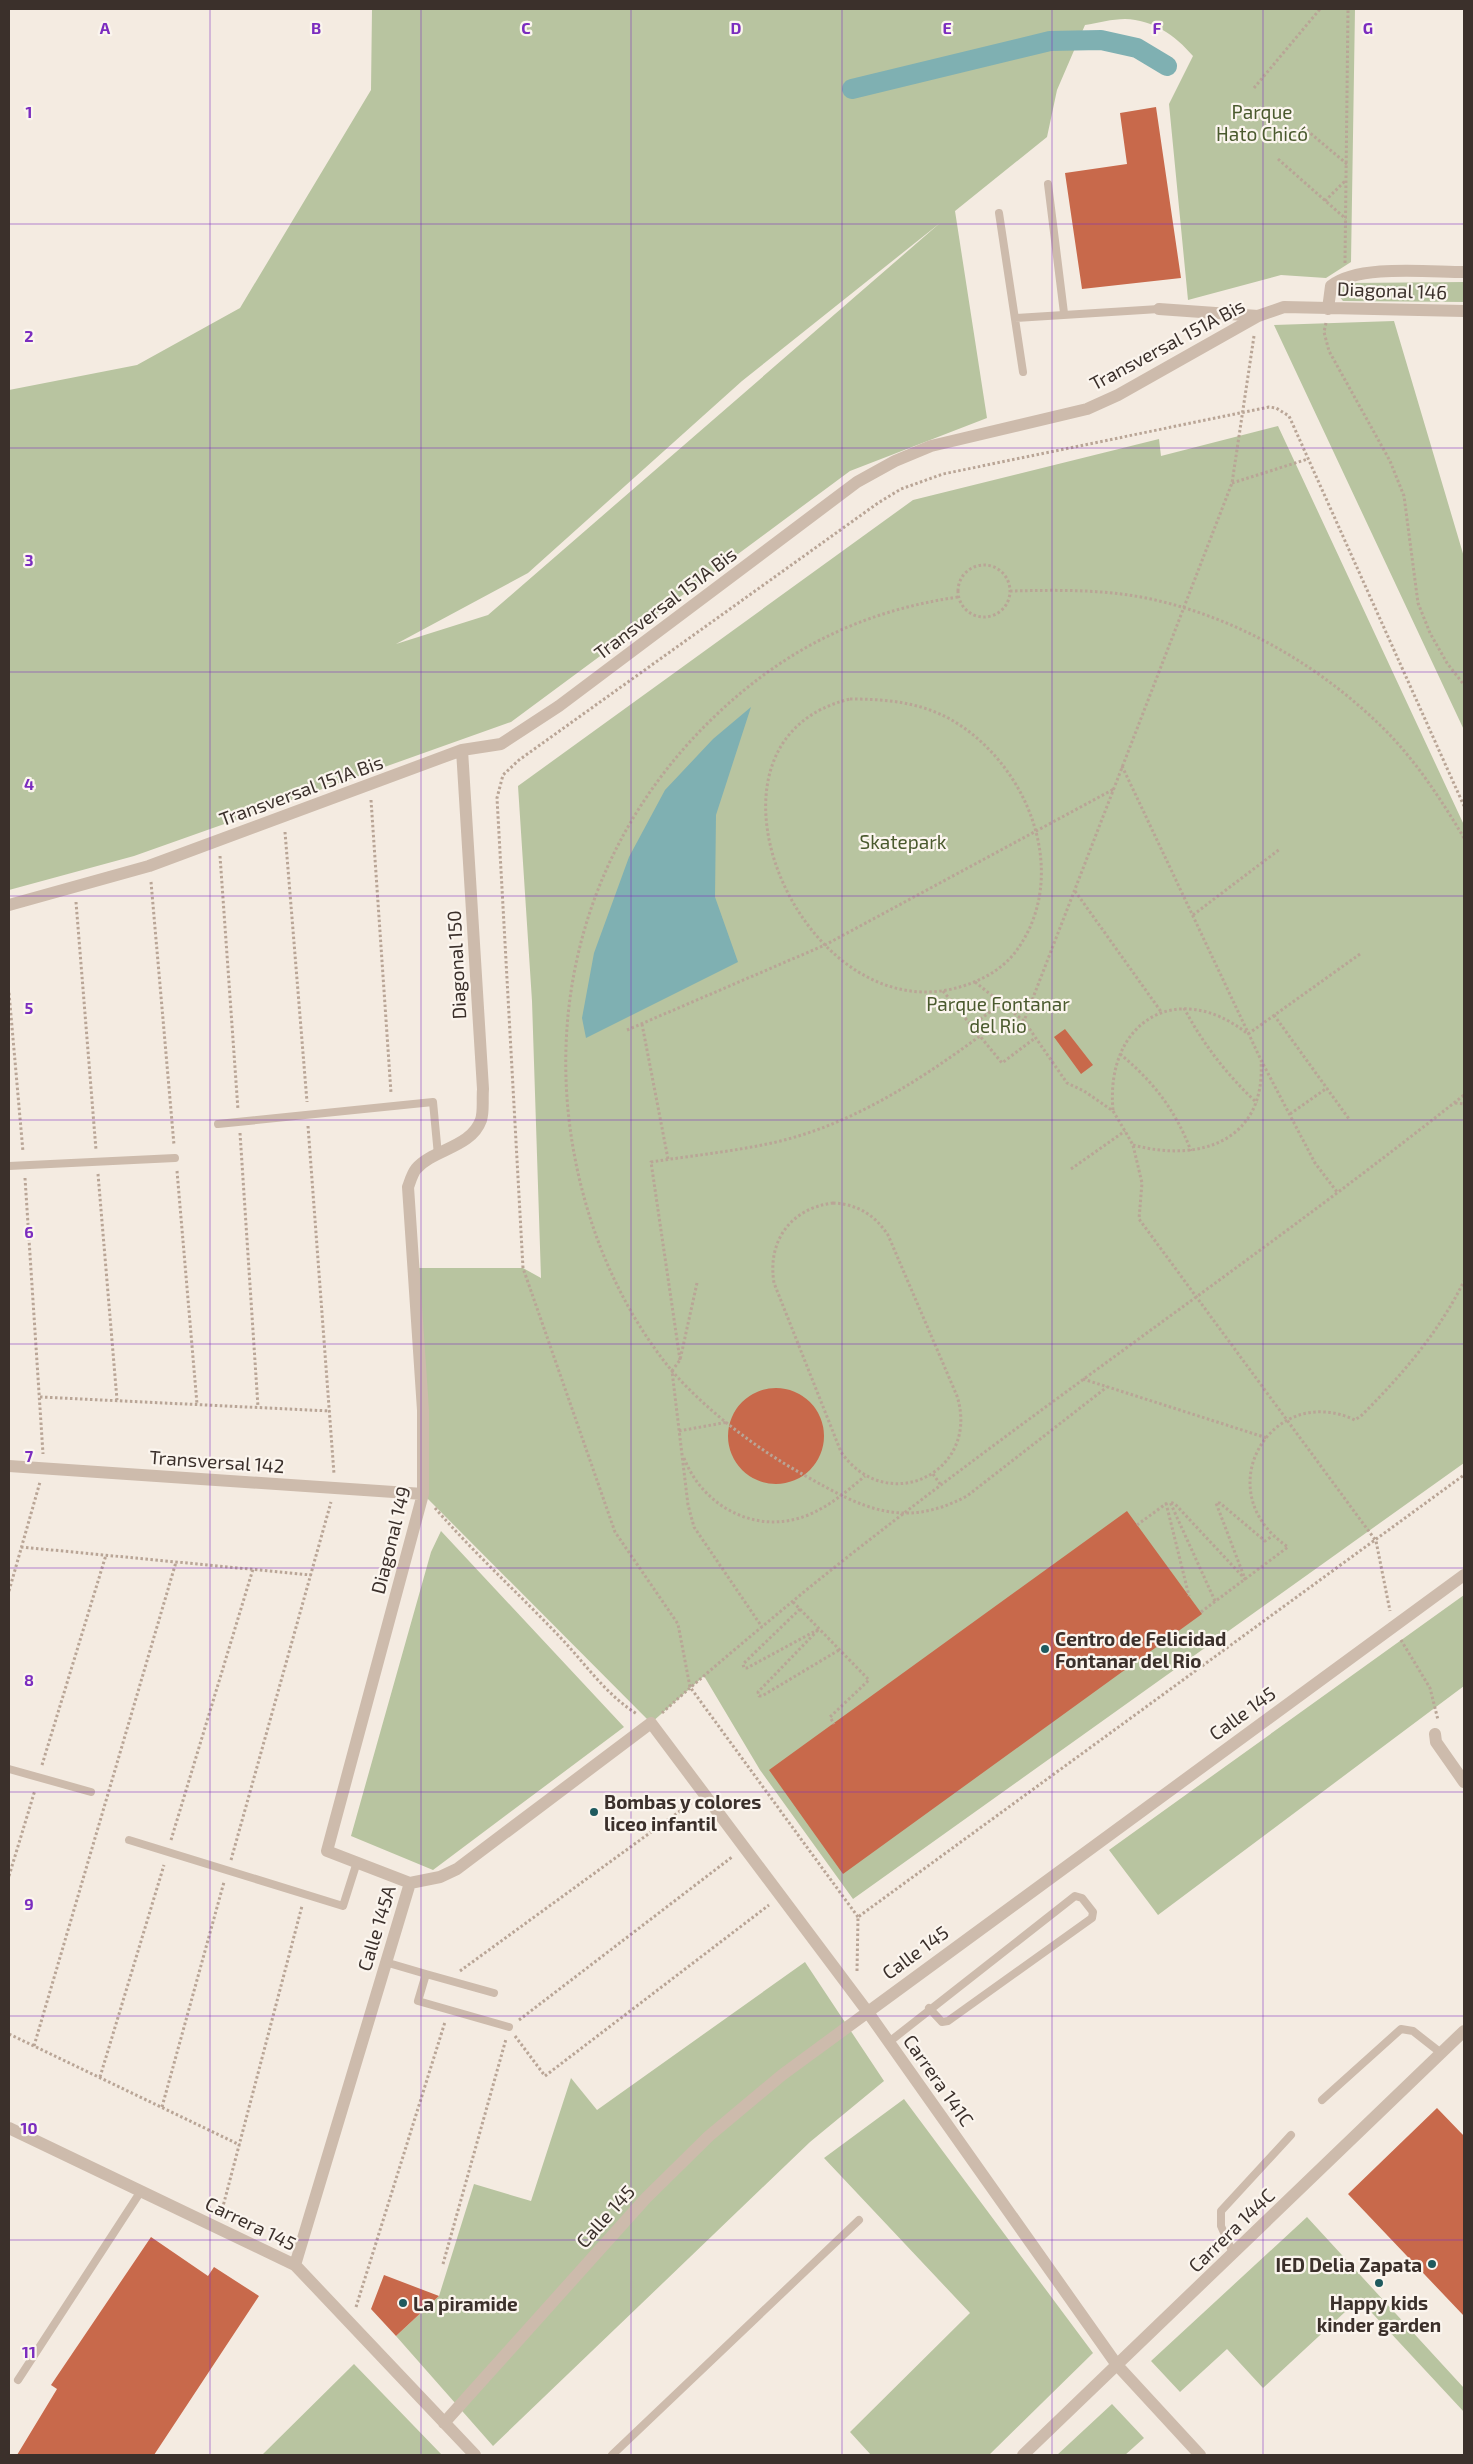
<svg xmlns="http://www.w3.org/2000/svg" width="1473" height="2464" font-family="'Exo 2',sans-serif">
<rect width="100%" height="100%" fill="#f4ebe1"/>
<path fill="#b8c4a0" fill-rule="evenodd" d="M 372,9 L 1355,9 L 1351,262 L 1326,278 L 1281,275 L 1188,300 L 1169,104 L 1193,56 C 1175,35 1153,20 1125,19 C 1112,19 1098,23 1085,25 L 1057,90 L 1047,137 L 955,211 L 987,418 L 850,471 L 511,722 L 134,856 L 9,890 L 9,390 L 137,365 L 240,308 L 371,90 ZM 940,223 L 488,615 L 396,644 L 528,573 L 742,381 Z
M 1464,282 L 1464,302 L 1343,301 L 1338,295 L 1339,288 L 1349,283 Z
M 1394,321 L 1464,557 L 1464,730 L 1274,325 Z
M 1278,426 L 1464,825 L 1464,1463 L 853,1899 L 760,1770 L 704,1676 L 651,1723 L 423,1494 L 413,1268 L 523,1268 L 541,1278 L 532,1001 L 518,786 L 913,500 L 1159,439 L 1161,456 Z
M 441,1531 L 624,1727 L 433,1870 L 351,1836 L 431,1552 Z
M 1464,1595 L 1464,1686 L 1158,1915 L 1109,1850 Z
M 805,1962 L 884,2081 L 810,2142 L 493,2446 L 396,2336 L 439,2296 L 474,2184 L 531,2201 L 571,2078 L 597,2110 Z
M 904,2099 L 1093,2353 L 989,2455 L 871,2455 L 850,2432 L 970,2313 L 824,2158 Z
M 1307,2217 L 1464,2388 L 1464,2412 L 1359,2299 L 1263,2388 L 1227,2349 L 1180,2392 L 1151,2361 Z
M 354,2364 L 442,2455 L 262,2455 Z
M 1112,2404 L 1144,2438 L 1125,2455 L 1057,2455 Z"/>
<path fill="#7fb0b2" d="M 751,707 L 716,815 L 715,897 L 738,962 L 586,1038 L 582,1018 L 594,953 L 629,857 L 665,790 L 713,739 Z"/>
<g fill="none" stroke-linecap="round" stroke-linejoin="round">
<path stroke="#7fb0b2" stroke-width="20" d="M 852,89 L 1050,41 L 1101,40 L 1137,48 L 1167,66"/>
</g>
<path fill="#c8694b" d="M 1156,107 L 1181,278 L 1082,289 L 1065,173 L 1127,164 L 1120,113 Z
M 1065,1029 L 1093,1065 L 1081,1074 L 1054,1037 Z
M728 1436a48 48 0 1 1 96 0a48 48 0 1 1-96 0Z
M 1127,1511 L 1202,1614 L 843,1874 L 769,1770 Z
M 1437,2108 L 1464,2136 L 1464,2316 L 1348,2194 Z
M 151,2237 L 208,2276 L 214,2267 L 259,2296 L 154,2455 L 17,2455 L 57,2389 L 51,2385 Z
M 384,2275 L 439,2296 L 396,2336 L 371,2309 Z"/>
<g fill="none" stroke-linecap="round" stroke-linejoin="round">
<path stroke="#b9a596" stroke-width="3" stroke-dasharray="2.5 2.5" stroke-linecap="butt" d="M 1254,88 L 1320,9
M 1303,127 L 1347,164
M 1278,159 L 1346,219
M 1325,201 L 1346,180
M 1345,263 L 1348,9
M 1326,323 L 1324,332 L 1329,351 L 1390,461 L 1404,496 L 1418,603 L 1430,633 L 1447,663 L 1464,685
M 1254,336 L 1232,483 L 1024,1021 L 1067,1083 L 1084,1091 L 1113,1111 L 1125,1131 L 1133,1145 L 1142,1183 L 1139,1219 L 1376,1541 L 1390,1611
M 1232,483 L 1308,459
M958 591a26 26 0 1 1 52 0a26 26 0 1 1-52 0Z
M 1010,591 C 1056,590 1101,589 1146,598 C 1238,617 1323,667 1388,733 C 1418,764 1442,801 1464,838
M 958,597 C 862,611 785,649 715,716 C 579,846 534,1032 588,1211 C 605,1268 634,1325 672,1371 C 708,1412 757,1449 804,1475 C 862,1508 903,1530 967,1496 L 1107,1387
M 850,699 C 885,699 919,702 950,719 C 1026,762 1071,870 1019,947 C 1004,970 978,983 952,989 C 798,1024 678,740 850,699 Z
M 1122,766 L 1261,1060 L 1315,1163 L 1337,1192
M 371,800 L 391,1093
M 285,832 L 307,1102
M 220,856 L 238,1110
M 151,882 L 174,1145
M 1075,891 L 1162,1013
M 76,902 L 96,1150
M 1193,915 L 1280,849
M 975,982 L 1024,1021
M 943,991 L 1002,1063 L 1035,1038
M 9,993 L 23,1152
M 1184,1008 C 1203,1044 1227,1075 1257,1103
M 1274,1015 L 1349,1119
M 642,1024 L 668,1159
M 972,1025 L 1001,1004
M 627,1030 L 825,945 L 1114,789
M 1120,1054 C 1153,1081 1176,1111 1191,1151
M 1455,1103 L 1464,1104
M 1113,1110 C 1105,1023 1176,977 1248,1034 L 1360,954
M 1290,1114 L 1327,1088
M 308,1126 L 334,1474
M 240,1133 L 258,1407
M 1133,1145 C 1200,1163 1266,1141 1261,1061
M 1071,1169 L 1125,1131
M 177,1171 L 197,1404
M 98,1174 L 117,1400
M 25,1178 L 43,1454
M 833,1203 C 857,1204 875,1215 888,1235 L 957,1396 C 981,1472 887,1518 841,1452 L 774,1283 C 767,1241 791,1208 833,1203 Z
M 697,1283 L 680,1360 L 672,1371 L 688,1505 L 694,1527 L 762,1627
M 680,1360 L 651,1162 C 689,1156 729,1152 767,1144 C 846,1128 916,1083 980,1036
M 1083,1379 L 1267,1438
M 40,1397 L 330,1411
M 679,1431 L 728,1422
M 684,1458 C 703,1507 757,1536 808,1515 C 830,1506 847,1491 865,1476
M 933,1474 L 940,1484
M 1166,1503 L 1189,1596
M 435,1508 C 474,1553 518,1593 559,1636 C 585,1663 605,1694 637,1714
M 1137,1525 L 1167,1503
M 21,1547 L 311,1575
M 9,1591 L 40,1482
M 1215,1601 L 1170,1502 L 1175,1504 L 1245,1579 L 1216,1503 L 1220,1503 L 1265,1541 L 1272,1536
M 793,1602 L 869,1680 L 830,1717 L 834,1724
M 800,1609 L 743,1664 L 744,1668 L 747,1668 L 819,1629 L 758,1692 L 759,1696 L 762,1696 L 839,1650
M 1201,1612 L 1288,1547 C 1205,1491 1272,1381 1355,1420 L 1362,1415 C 1402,1375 1439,1332 1464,1281
M 1401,1640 L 1430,1688 L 1438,1720
M 662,1713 C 708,1671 757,1631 805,1591 C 1019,1418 1249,1266 1464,1095
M 42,1765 L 106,1555
M 171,1840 L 253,1569
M 231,1860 L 331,1502
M 9,1876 L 35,1790
M 858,1917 L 690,1687 L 678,1624 L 615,1532 L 523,1268 L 497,798 L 503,775 L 519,760 L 878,503 L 901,489 L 943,474 L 1269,407 L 1276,408 L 1289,416 L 1464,806
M 460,1971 L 691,1803
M 857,1971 L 858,1917 L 1464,1475
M 519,2020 L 732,1857
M 9,2034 L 240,2145
M 515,2036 L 545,2076 L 769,1905
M 34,2046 L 176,1562
M 100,2077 L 164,1865
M 162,2107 L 224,1882
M 221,2214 L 302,1906
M 443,2264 L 506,2039
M 356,2307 L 445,2022"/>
<path stroke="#cdbbac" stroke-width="8" d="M 1048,184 L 1064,313
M 999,213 L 1023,372
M 1015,318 L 1159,309
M 218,1124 L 433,1102 L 438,1155
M 9,1166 L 175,1158
M 9,1769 L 91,1792
M 129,1840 L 343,1906 L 357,1862
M 385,1962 L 426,1974 L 418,2001 L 509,2027
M 426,1974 L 494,1993
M 889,2042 L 1075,1896 L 1082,1898 L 1093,1912 L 1092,1918 L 948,2021 L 942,2022 L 929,2008
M 1322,2100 L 1401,2029 L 1413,2031 L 1441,2053
M 1233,2253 L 1221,2226 L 1221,2211 L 1291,2135
M 18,2380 L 141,2191
M 612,2455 L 859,2220"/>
<path stroke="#cdbbac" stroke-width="12" d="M 1159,309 L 1258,316
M 1328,309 L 1331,286 C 1358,264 1429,272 1464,272
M 462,750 L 483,1089 C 482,1099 484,1111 481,1120 C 471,1148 433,1149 416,1169 C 412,1174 410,1182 408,1187 L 423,1410 L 423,1494 L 327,1851 L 410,1883 L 440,1877 L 457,1869 L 651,1723 L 867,2011 L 1117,2365 L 1200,2455
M 9,905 L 149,866 L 462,750 L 501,744 L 559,706 L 857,482 L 895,461 L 931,446 L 1087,409 L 1118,395 L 1258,316 L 1284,307 L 1464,311
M 9,1466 L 423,1494
M 1435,1734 L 1436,1742 L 1464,1782
M 9,2128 L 295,2265 L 475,2455
M 295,2265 L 410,1883
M 444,2423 L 646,2198 L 709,2136 L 782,2075 L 1464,1575
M 1023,2455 L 1464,2031"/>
</g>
<path fill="none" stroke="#7b2cbf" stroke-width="1" stroke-opacity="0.55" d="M 210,9 L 210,2455M 421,9 L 421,2455M 631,9 L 631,2455M 842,9 L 842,2455M 1052,9 L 1052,2455M 1263,9 L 1263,2455M 9,224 L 1464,224M 9,448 L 1464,448M 9,672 L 1464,672M 9,896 L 1464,896M 9,1120 L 1464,1120M 9,1344 L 1464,1344M 9,1568 L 1464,1568M 9,1792 L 1464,1792M 9,2016 L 1464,2016M 9,2240 L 1464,2240"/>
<g fill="#1f5a5e" stroke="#fbf5ee" stroke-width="2">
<circle cx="1045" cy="1649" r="5"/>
<circle cx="594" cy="1812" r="5"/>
<circle cx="1432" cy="2264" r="5"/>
<circle cx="1379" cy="2283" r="5"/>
<circle cx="403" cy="2303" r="5"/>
</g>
<g text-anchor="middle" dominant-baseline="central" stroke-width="4.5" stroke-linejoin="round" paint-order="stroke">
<g font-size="19" fill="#4a5a2e" stroke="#fbf5ee">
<text x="1262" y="111">Parque<tspan x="1262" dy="22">Hato Chicó</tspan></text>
<text x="903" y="841">Skatepark</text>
<text x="998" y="1003">Parque Fontanar<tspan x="998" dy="22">del Rio</tspan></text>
</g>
<g font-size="19" fill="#3b302b" stroke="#fbf5ee">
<text transform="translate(1392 290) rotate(2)">Diagonal 146</text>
<text transform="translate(1167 344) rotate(-28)">Transversal 151A Bis</text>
<text transform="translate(665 603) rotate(-37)">Transversal 151A Bis</text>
<text transform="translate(301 790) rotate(-20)">Transversal 151A Bis</text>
<text transform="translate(456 965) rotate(-93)">Diagonal 150</text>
<text transform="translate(217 1461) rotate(4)">Transversal 142</text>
<text transform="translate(390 1540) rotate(-76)">Diagonal 149</text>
<text transform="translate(1242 1713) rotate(-36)">Calle 145</text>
<text transform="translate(376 1928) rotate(-73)">Calle 145A</text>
<text transform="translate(915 1952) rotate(-36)">Calle 145</text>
<text transform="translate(939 2080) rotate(55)">Carrera 141C</text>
<text transform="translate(605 2216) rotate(-48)">Calle 145</text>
<text transform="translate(251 2223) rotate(26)">Carrera 145</text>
<text transform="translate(1231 2230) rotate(-44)">Carrera 144C</text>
</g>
<g font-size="19" font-weight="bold" fill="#3b302b" stroke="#fbf5ee" text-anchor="start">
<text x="1055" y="1638">Centro de Felicidad<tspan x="1055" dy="22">Fontanar del Rio</tspan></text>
<text x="604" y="1801">Bombas y colores<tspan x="604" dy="22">liceo infantil</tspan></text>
<text x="1422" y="2264" text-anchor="end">IED Delia Zapata</text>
<text x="1379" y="2302" text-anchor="middle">Happy kids<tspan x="1379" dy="22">kinder garden</tspan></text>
<text x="413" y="2303">La piramide</text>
</g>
</g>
<g font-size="16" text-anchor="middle" font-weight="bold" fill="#7b2cbf" stroke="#fbf5ee" stroke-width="4.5" stroke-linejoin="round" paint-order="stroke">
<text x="105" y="34">A</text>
<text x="316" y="34">B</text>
<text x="526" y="34">C</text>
<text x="736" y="34">D</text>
<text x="947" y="34">E</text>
<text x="1157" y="34">F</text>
<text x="1368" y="34">G</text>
<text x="29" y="118">1</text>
<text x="29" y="342">2</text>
<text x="29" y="566">3</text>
<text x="29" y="790">4</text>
<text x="29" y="1014">5</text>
<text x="29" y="1238">6</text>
<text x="29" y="1462">7</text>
<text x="29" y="1686">8</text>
<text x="29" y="1910">9</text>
<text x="29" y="2134">10</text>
<text x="29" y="2358">11</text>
</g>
<rect width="1473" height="2464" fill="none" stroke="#3b302b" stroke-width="20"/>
</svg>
